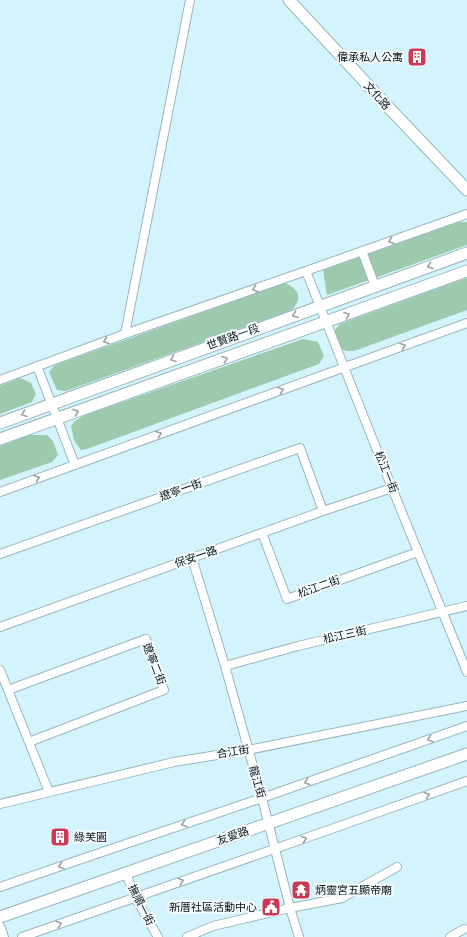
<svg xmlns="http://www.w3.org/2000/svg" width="467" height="937" font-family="'Fira Sans Condensed','Noto Sans TC',sans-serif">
<rect width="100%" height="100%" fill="#d4f4fd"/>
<path fill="#9dcaac" d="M 459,222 L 467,222 L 467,245 L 327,295 L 323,270 Z
M 467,278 L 467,310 L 354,351 L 346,351 L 340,348 L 334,331 L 340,324 Z
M 285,283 C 299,289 303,298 292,310 L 66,391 L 57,390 L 49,372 L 55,365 Z
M 303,339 L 318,342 L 324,356 L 319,364 L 87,449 L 81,450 L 74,440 L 71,426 L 75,421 L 85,415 Z
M 20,378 L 25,380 L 31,383 L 36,394 L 32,402 L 0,414 L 0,386 Z
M 29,435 L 47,435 L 53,441 L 58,455 L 52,462 L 0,480 L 0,446 Z"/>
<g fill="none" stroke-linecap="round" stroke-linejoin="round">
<g stroke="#98b6bf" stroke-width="10">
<path id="minor" d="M 362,251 L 375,286
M 306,271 L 392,488 L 467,672
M 125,334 L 190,0
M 37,366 L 75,465
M 0,380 L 125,334 L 306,271 L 467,214
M 0,492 L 467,323
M 262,533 L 287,599 L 418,552
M 0,554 L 300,448 L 323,511
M 192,558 L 225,666 L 262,798 L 290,908 L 299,937
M 0,627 L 323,511 L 392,488
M 225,666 L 298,646 L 467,606
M 0,670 L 49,792
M 8,690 L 146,639 L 164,690 L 29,742
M 0,804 L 174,762 L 248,750 L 467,706
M 126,873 L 135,897 L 158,937
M 0,887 L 111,849 L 262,798 L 467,726
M 0,926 L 4,937
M 22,937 C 170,885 319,834 467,781
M 187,937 L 213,926 L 290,908 L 342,898 L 397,867
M 450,937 L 464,929"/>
</g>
<g stroke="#98b6bf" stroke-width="13">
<path id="tertiary" d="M 289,0 L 392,111 L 467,190
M 0,423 L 467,253
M 0,439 L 467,271
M 0,917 L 467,754"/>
</g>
<use href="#minor" stroke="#fff" stroke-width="8"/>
<use href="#tertiary" stroke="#fff" stroke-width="11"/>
</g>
<defs><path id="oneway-chevron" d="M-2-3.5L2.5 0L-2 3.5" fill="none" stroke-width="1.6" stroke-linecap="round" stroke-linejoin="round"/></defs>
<g stroke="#9ca1a2">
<use href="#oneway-chevron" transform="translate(391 241) rotate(160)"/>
<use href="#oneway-chevron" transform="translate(430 266) rotate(160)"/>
<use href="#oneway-chevron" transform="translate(255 289) rotate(161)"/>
<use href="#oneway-chevron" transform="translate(295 315) rotate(160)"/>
<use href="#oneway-chevron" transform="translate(347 315) rotate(-20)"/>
<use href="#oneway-chevron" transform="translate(106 341) rotate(160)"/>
<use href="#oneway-chevron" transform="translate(403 346) rotate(-20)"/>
<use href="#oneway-chevron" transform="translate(173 359) rotate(160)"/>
<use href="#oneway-chevron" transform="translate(225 359) rotate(-20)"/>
<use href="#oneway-chevron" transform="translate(281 390) rotate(-20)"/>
<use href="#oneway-chevron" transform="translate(76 412) rotate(-20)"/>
<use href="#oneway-chevron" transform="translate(24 414) rotate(160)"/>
<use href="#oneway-chevron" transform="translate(159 434) rotate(-20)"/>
<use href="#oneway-chevron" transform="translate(37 478) rotate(-20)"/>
<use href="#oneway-chevron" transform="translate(430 739) rotate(161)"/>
<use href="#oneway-chevron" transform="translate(307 782) rotate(161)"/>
<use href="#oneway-chevron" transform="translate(427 795) rotate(-20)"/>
<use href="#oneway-chevron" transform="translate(184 824) rotate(162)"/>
<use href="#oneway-chevron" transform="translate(304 839) rotate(-18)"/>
<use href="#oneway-chevron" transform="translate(61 866) rotate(161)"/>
<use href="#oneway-chevron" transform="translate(181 881) rotate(-19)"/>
<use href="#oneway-chevron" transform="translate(59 924) rotate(-19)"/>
</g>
<defs>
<g id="building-square" transform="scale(1)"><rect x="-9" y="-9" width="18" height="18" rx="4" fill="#ca3a57" stroke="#f6fcfe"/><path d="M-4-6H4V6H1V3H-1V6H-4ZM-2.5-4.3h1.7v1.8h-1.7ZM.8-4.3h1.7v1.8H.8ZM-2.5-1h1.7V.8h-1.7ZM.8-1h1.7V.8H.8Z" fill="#fff"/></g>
<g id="temple-square" transform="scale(1)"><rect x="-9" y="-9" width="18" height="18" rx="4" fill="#ca3a57" stroke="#f6fcfe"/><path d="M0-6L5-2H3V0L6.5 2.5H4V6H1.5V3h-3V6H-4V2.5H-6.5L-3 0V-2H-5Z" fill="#fff"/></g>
<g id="civic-square" transform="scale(1)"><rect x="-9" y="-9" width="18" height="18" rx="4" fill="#ca3a57" stroke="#f6fcfe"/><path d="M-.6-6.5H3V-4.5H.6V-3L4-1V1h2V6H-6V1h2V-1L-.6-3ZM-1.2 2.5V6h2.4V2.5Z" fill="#fff"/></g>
</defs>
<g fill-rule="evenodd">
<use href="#building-square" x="417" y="57"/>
<use href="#building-square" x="60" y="837"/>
<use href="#temple-square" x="301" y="890"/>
<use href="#civic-square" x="271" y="907"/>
</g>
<g text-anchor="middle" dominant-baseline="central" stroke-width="4" stroke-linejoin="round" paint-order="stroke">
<g font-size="11" fill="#071316" stroke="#f6fcfe" text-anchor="end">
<text x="403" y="57">偉承私人公寓</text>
<text x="74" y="837" text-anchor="start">綠芙園</text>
<text x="315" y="890" text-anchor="start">炳靈宮五顯帝廟</text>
<text x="257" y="907">新厝社區活動中心</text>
</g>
<g font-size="11" fill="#071316" stroke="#f6fcfe">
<text transform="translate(377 96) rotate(48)">文化路</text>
<text transform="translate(233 337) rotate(-20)">世賢路一段</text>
<text transform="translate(386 472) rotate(68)">松江一街</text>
<text transform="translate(181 490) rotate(-19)">遼寧一街</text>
<text transform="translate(196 557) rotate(-19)">保安一路</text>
<text transform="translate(319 587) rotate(-20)">松江二街</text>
<text transform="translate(345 635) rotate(-13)">松江三街</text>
<text transform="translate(154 664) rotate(69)">遼寧二街</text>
<text transform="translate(233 752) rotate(-9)">合江街</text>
<text transform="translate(257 782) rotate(74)">龍江街</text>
<text transform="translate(233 836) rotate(-19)">友愛路</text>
<text transform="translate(141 905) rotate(63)">撫順一街</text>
</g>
</g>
</svg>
